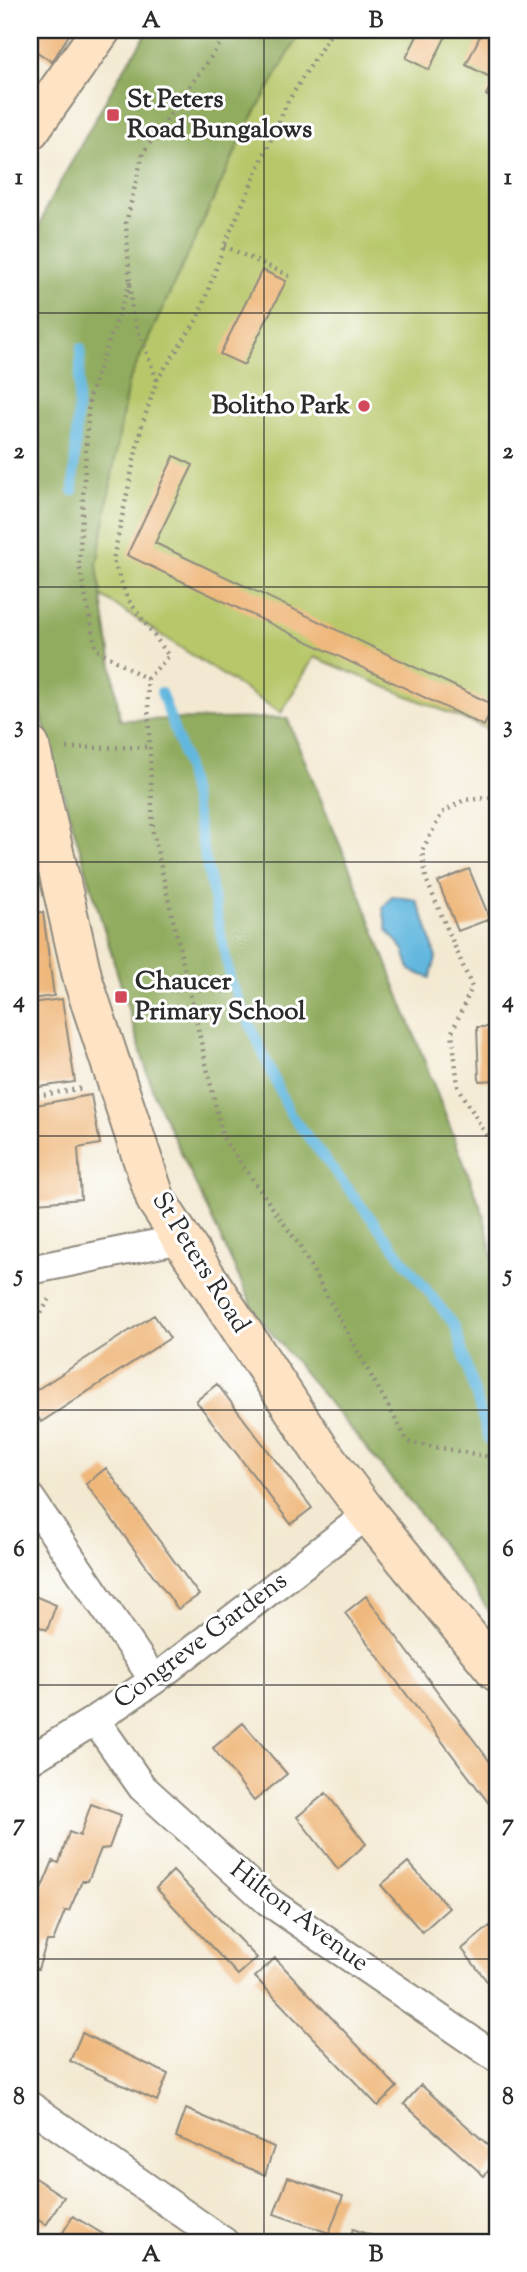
<svg xmlns="http://www.w3.org/2000/svg" width="527" height="2272" font-family="'Sorts Mill Goudy',serif">
<rect width="100%" height="100%" fill="#fff"/>
<filter id="ink" filterUnits="userSpaceOnUse"><feTurbulence type="fractalNoise" baseFrequency=".0143" numOctaves="2"/><feDisplacementMap in="SourceGraphic" scale="14" xChannelSelector="R" yChannelSelector="G"/><feConvolveMatrix kernelMatrix="1 2 1 2 8 2 1 2 1" color-interpolation-filters="sRGB"/></filter>
<filter id="wash" filterUnits="userSpaceOnUse"><feTurbulence type="fractalNoise" baseFrequency=".00686" numOctaves="4" result="noise"/><feDisplacementMap in="SourceGraphic" scale="28" xChannelSelector="R" yChannelSelector="G"/><feGaussianBlur stdDeviation="1.57" result="paint"/><feColorMatrix in="noise" values="0 0 0 0 0 0 0 0 0 0 0 0 0 0 0 0 0 1.4 0 .05"/><feComposite in="paint" operator="in"/></filter>
<g filter="url(#wash)">
<rect width="100%" height="100%" fill="#f3e9d2"/>
<path fill="#b7c76a" stroke="#71794a" stroke-width="2" d="M 283,30 L 497,30 L 497,733 L 314,657 L 281,713 L 95,592 L 105,383 Z"/>
<path fill="#91ac5e" stroke="#5e6c44" stroke-width="2" d="M 149,30 L 302,30 L 248,125 L 128,383 L 97,565 L 120,720 L 287,718 L 355,881 L 484,1215 L 497,1278 L 497,1622 L 418,1511 L 256,1314 L 154,1095 L 46,736 L 30,648 L 30,254 L 47,206 L 120,75 Z"/>
<path fill="#62b7df" stroke="#467185" stroke-width="2" d="M 392,896 L 416,900 L 426,923 L 436,958 L 430,978 L 410,970 L 404,950 L 387,930 L 383,908 Z"/>
<g fill="none" stroke-linecap="round" stroke-linejoin="round">
<path stroke="#62b7df" stroke-width="10" d="M 73,491 L 81,348
M 161,692 L 184,757 L 231,982 L 290,1114 L 455,1326 L 489,1440"/>
</g>
<g id="blocks">
<path fill="#efb77a" d="M 30,30 L 72,30 L 52,62 L 30,47 Z
M 420,30 L 449,30 L 429,70 L 406,58 Z
M 483,30 L 497,30 L 497,101 L 486,95 L 494,79 L 466,65 Z
M 262,270 L 286,281 L 244,365 L 220,354 Z
M 174,456 L 193,465 L 155,543 L 494,705 L 484,726 L 127,555 Z
M 30,863 L 38,906 L 30,907 Z
M 469,869 L 490,919 L 458,931 L 438,882 Z
M 43,912 L 54,996 L 30,999 L 30,913 Z
M 62,999 L 75,1082 L 31,1088 L 30,1003 Z
M 477,1027 L 497,1027 L 497,1080 L 479,1081 Z
M 91,1095 L 100,1144 L 78,1148 L 81,1199 L 37,1203 L 30,1157 L 30,1106 Z
M 154,1315 L 170,1338 L 41,1422 L 30,1404 L 30,1394 Z
M 217,1384 L 312,1508 L 291,1524 L 196,1401 Z
M 106,1468 L 199,1595 L 178,1609 L 86,1484 Z
M 30,1594 L 56,1605 L 47,1630 L 30,1623 Z
M 366,1596 L 497,1771 L 497,1814 L 345,1613 Z
M 243,1723 L 287,1774 L 254,1801 L 213,1748 Z
M 326,1793 L 366,1844 L 338,1869 L 297,1817 Z
M 91,1804 L 121,1815 L 109,1848 L 101,1849 L 88,1881 L 82,1881 L 69,1911 L 65,1911 L 53,1941 L 47,1941 L 38,1969 L 32,1968 L 30,1974 L 30,1904 L 35,1889 L 40,1892 L 53,1861 L 59,1863 L 69,1832 L 80,1836 Z
M 408,1862 L 449,1908 L 422,1932 L 381,1885 Z
M 173,1871 L 257,1958 L 238,1975 L 156,1888 Z
M 490,1926 L 497,1935 L 497,1994 L 462,1949 Z
M 275,1958 L 397,2087 L 378,2106 L 255,1977 Z
M 82,2033 L 168,2074 L 157,2101 L 70,2061 Z
M 421,2085 L 497,2153 L 497,2161 L 484,2176 L 404,2104 Z
M 186,2109 L 274,2147 L 265,2175 L 176,2137 Z
M 30,2175 L 64,2197 L 46,2225 L 30,2214 Z
M 288,2177 L 343,2196 L 329,2233 L 274,2214 Z
M 73,2216 L 116,2242 L 57,2242 Z
M 353,2229 L 389,2242 L 348,2242 Z"/>
</g>
</g>
<g filter="url(#ink)">
<use href="#blocks" fill-opacity="0" stroke="#8f8a7e" stroke-width="2"/>
<g fill="none" stroke-linecap="round" stroke-linejoin="round">
<g stroke="#8f8a7e" stroke-width="32">
<path id="street" d="M 30,1270 L 181,1239
M 30,1498 L 154,1680
M 95,1720 L 142,1787 L 268,1901 L 497,2058
M 30,1760 L 95,1720 L 154,1680 L 368,1514
M 30,2106 L 224,2242"/>
</g>
<g stroke="#8f8a7e" stroke-width="42">
<path id="secondary" d="M 30,130 L 101,30
M 30,746 L 83,980 L 156,1200 L 320,1450 L 368,1514 L 497,1672"/>
</g>
<path stroke="#8f8a7e" stroke-width="4.5" stroke-dasharray="2 5" stroke-linecap="butt" d="M 333,30 L 287,103 L 224,246 L 198,318 L 157,380 L 141,428 L 113,560 L 127,598 L 169,656 L 147,679 L 153,832 L 223,1138 L 297,1242 L 408,1442 L 497,1458
M 224,246 L 292,277
M 130,282 L 89,397 L 79,564 L 96,649 L 147,679
M 157,380 L 132,314 L 126,223 L 143,153 L 230,30
M 67,748 L 150,747
M 497,797 L 464,800 L 442,813 L 422,851 L 426,879 L 472,987 L 452,1032 L 458,1086 L 497,1154
M 30,1097 L 84,1088
M 30,1331 L 50,1298"/>
<use href="#street" stroke="#fff" stroke-width="28"/>
<use href="#secondary" stroke="#fee4c5" stroke-width="38"/>
</g>
</g>
<path fill="none" stroke="#2b2b2b" stroke-width="2" stroke-opacity="0.55" d="M 264,30 L 264,2242M 30,313 L 497,313M 30,587 L 497,587M 30,862 L 497,862M 30,1136 L 497,1136M 30,1410 L 497,1410M 30,1685 L 497,1685M 30,1959 L 497,1959"/>
<g fill="#d1495b" stroke="#fff" stroke-width="2.5">
<rect x="106" y="108" width="14" height="14" rx="3.5"/>
<circle cx="364" cy="406" r="7"/>
<rect x="114" y="990" width="14" height="14" rx="3.5"/>
</g>
<g text-anchor="middle" dominant-baseline="central" stroke-width="6" stroke-linejoin="round" paint-order="stroke">
<g font-size="26" font-weight="bold" fill="#2b2b2b" stroke="#fff" text-anchor="start">
<text x="127" y="100">St Peters<tspan x="127" dy="30">Road Bungalows</tspan></text>
<text x="350" y="406" text-anchor="end">Bolitho Park</text>
<text x="135" y="982">Chaucer<tspan x="135" dy="30">Primary School</tspan></text>
</g>
<g font-size="26" fill="#2b2b2b" stroke="#fff">
<text transform="translate(200 1263) rotate(58)">St Peters Road</text>
<text transform="translate(201 1641) rotate(-37)">Congreve Gardens</text>
<text transform="translate(299 1917) rotate(37)">Hilton Avenue</text>
</g>
</g>
<rect width="527" height="2272" fill="none" stroke="#fff" stroke-width="77"/>
<rect x="38" y="38" width="451" height="2196" fill="none" stroke="#2b2b2b" stroke-width="2.5"/>
<g font-size="23" text-anchor="middle" font-weight="bold" fill="#2b2b2b">
<text x="151" y="27">A</text>
<text x="376" y="27">B</text>
<text x="19" y="184">1</text>
<text x="508" y="184">1</text>
<text x="19" y="458">2</text>
<text x="508" y="458">2</text>
<text x="19" y="732">3</text>
<text x="508" y="732">3</text>
<text x="19" y="1007">4</text>
<text x="508" y="1007">4</text>
<text x="19" y="1281">5</text>
<text x="508" y="1281">5</text>
<text x="19" y="1556">6</text>
<text x="508" y="1556">6</text>
<text x="19" y="1830">7</text>
<text x="508" y="1830">7</text>
<text x="19" y="2104">8</text>
<text x="508" y="2104">8</text>
<text x="151" y="2261">A</text>
<text x="376" y="2261">B</text>
</g>
</svg>
